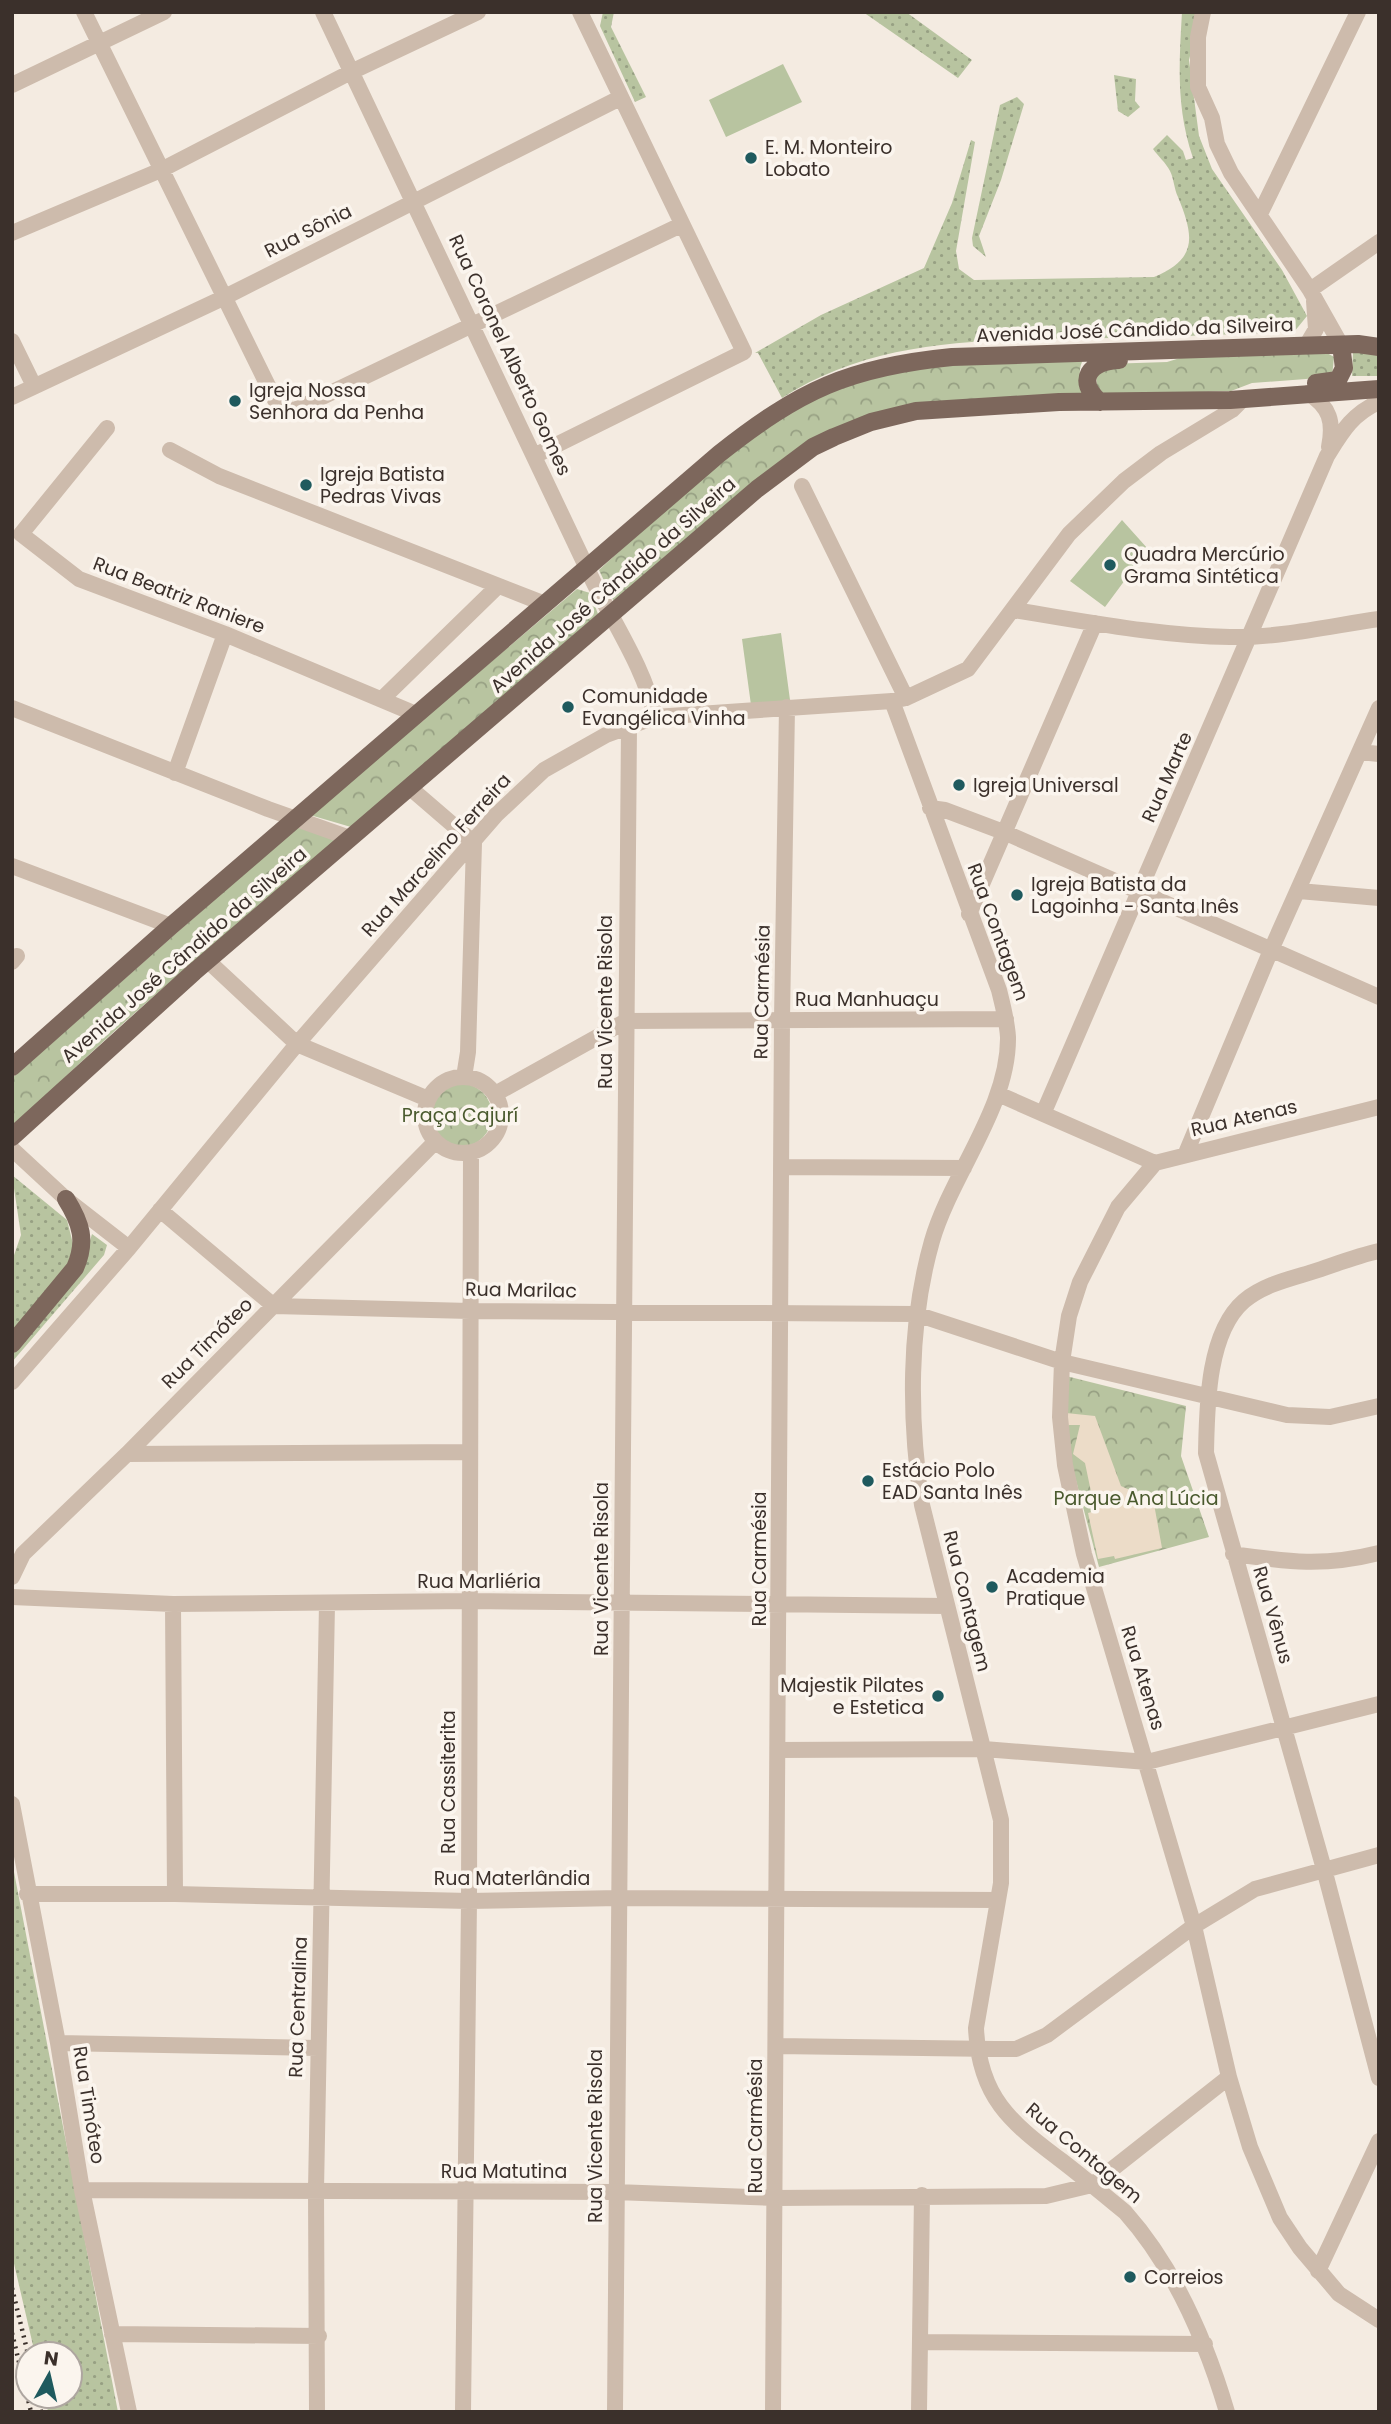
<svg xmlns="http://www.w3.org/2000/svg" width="1391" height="2424" font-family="Poppins,sans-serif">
<defs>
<pattern id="grass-dots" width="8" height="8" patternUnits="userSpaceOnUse" patternTransform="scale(1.75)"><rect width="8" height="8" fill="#b8c4a0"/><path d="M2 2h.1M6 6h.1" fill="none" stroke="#97a083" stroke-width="1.8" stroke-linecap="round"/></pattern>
<pattern id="forest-crowns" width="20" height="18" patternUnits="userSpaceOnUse" patternTransform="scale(1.75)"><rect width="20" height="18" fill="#b8c4a0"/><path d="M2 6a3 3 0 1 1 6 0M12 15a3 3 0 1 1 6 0" fill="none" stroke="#97a083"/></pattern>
</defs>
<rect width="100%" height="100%" fill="#f4ebe1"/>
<path fill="url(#grass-dots)" d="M 603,12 L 614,12 L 611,27 L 646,97 L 635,102 L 600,26 Z
M 863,12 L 906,12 L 972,60 L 958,78 Z
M 1182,12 L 1201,12 L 1189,60 L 1199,136 L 1212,169 L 1282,270 L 1307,316 L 1294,332 C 1234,334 1173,337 1113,338 C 999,340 881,334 782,398 L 758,353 L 755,353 L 821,315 L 924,268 L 952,203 L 971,140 L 975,142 L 956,251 L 959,269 L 974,280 L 1154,277 C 1198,259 1194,236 1178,197 C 1174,189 1174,179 1170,171 C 1166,163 1158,156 1153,149 L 1167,135 L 1183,151 L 1186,160 L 1193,158 C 1176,108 1179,64 1182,12 Z
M 1114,75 L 1136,79 L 1135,101 L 1140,107 L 1128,117 L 1118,111 Z
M 1017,97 L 1024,104 L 1001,180 L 979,236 L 986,257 L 973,246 L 972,238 L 1000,105 Z
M 1353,352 L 1379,355 L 1379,376 L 1352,376 Z
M 12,1175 L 67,1220 L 76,1256 L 12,1334 L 12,1261 L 21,1235 Z
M 92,1234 L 107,1245 L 104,1255 L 12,1362 L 12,1354 L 80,1273 Z
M 12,1855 L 14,1872 L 118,2412 L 48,2412 L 45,2396 L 70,2396 L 70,2354 L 35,2354 L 12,2255 Z"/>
<path fill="url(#forest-crowns)" d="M 1327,353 L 1334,357 L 1332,377 L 1252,383 L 1231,391 L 1104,395 L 1097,386 L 1096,375 L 1106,364 L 1167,362 L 1190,355 Z
M 1084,358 C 1077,369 1080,383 1084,395 L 858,419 L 614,602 L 599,570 C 679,497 771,402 879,375 C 945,359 1016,361 1084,358 Z
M 577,589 L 590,593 L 598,614 L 351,827 L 310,815 Z
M 298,826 L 336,840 C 227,935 113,1025 12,1130 L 12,1078 Z
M428 1115a32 32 0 1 1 64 0a32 32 0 1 1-64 0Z
M 1066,1376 L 1186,1406 L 1181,1456 L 1209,1537 L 1099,1567 L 1070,1458 Z"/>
<path fill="#b8c4a0" d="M 783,64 L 802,102 L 726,137 L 709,100 Z
M 1122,520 L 1148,549 L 1105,607 L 1070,581 Z
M 781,633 L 790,700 L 751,705 L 742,639 Z"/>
<path fill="#ecdcc8" d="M 1066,1413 L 1095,1416 L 1121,1486 L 1134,1492 L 1143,1505 L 1154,1504 L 1162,1548 L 1115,1559 L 1114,1556 L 1098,1559 L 1088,1513 L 1095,1511 L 1085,1463 L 1073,1454 L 1080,1425 L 1067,1425 Z"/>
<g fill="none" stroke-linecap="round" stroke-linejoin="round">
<path stroke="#cdbbac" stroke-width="16" d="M 84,12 L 276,402 L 284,409 L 295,410 L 681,225
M 323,12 L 593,581 C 614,624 645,669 655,717
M 1203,12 L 1198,37 L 1198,87 L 1212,118 L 1217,144 L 1231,173 L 1310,290 L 1341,345
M 12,85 L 164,12
M 1260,214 L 1358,12
M 12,233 L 161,170 L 351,72 L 478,12
M 1310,290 L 1379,242
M 12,341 L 34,386
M 1306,346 L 1316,329 L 1314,301
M 1308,393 C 1330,407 1334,422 1329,447
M 12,397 L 223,298 L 620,98
M 107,428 L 21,534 L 79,579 L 225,634 L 418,715
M 170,450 L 219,476 L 545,604
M 534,456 L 744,352 L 580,12
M 802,486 L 906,698
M 1013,610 C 1084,621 1158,636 1230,637 C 1280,638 1330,626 1379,619
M 382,699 L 497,587
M 892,701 L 999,990 C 1003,1006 1007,1021 1008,1037 C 1009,1107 951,1175 932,1241 C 908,1325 909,1420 922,1505 L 1001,1820 L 1001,1883 L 976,2028 C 979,2097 1010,2122 1062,2161 C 1083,2177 1104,2195 1125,2212 C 1174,2267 1206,2341 1227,2412
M 12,708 L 268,809 L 350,838
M 1360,752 L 1379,754
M 175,773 L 225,634
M 409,787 L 474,843 L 468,1052 L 464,1077
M 930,808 L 945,810 L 1006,833 L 1379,997
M 12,866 L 171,926
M 1299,891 L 1379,898
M 969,914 L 1095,623
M 208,961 L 297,1044 L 428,1099
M 12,962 L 17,956
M425 1115a38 38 0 1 1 76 0a38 38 0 1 1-76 0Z
M 495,1094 L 626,1021 L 1006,1019
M 998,1094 L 1155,1163
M 1379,1107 L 1155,1163 L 1118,1207 L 1080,1282 L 1069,1316 L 1062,1362 L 1060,1417 L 1065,1465 L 1084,1554 L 1194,1926 L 1229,2077 L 1250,2147 L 1280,2218 L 1300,2248 L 1339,2294 L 1379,2320
M 1043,1114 L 1327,456 C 1342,432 1352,414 1379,402
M 12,1149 L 66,1199 L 129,1248
M 1186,1153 L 1271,950 L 1379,708
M 783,1167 L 964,1168
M 160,1210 L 274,1306 L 470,1311 L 916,1314 L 1062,1362 L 1287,1415 L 1330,1417 L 1379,1406
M 1379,1251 C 1356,1256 1334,1265 1312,1272 C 1289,1279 1263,1285 1244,1301 C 1207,1333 1207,1408 1206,1453 L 1324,1869 L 1379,2078
M 12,1382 L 129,1248 L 297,1044 L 496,815 L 544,770 L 606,735 L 655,717 L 892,701 L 906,698 L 968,669 L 1069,534 L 1124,481 L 1161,453 L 1232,410 L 1243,399
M 127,1454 L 470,1452
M 1233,1554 C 1289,1562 1323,1567 1379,1553
M 12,1577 L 23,1554 L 127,1454 L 435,1142
M 12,1597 L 173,1604 L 470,1601 L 946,1606
M 173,1604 L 175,1894
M 778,1750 L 984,1749 L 1147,1762 L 1379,1704
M 12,1804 L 58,2043 L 82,2190 L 129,2412
M 27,1894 L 175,1894 L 469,1901 L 618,1898 L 998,1900
M 58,2043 L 318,2048
M 776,2046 L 995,2049 L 1016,2049 L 1047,2035 L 1194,1926 L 1255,1889 L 1379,1855
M 82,2190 L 615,2192 L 775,2198 L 1046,2196 L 1092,2185 L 1229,2077
M 1318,2271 L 1379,2141
M 112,2334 L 319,2336
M 920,2342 L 1205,2344
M 317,2412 L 316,2190 L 327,1604
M 463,2412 L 469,1901 L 471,1153
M 615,2412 L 629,727
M 773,2412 L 782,1020 L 787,707
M 919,2412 L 922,2195"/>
<path stroke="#7d675c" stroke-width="18" d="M 1316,383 L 1338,380 L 1344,368 L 1341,345
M 1100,402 C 1075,380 1090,361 1119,360
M 12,1067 L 171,926 L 719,454 C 800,390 849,367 952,357 L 1358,344 L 1379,347
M 12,1137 L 194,972 L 757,489 L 813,447 L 834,437 L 871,422 L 916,411 L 1059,402 L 1230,400 L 1379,389
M 12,1344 L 75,1268 C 87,1241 81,1223 66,1199"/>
<path stroke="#3b302b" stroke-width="4.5" stroke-dasharray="2 5" stroke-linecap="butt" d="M 12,2288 L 28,2354
M 12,2333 L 31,2412
M 38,2396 L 41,2412"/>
</g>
<g fill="#1f5a5e" stroke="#fbf5ee" stroke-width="2.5">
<circle cx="751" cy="158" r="7"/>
<circle cx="235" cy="401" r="7"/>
<circle cx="306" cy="485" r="7"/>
<circle cx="1110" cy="565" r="7"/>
<circle cx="568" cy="707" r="7"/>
<circle cx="959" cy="785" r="7"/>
<circle cx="1017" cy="895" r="7"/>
<circle cx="868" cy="1481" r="7"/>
<circle cx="992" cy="1587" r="7"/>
<circle cx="938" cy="1696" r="7"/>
<circle cx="1130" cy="2277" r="7"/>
</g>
<g text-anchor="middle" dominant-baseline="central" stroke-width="7" stroke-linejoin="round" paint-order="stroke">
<g font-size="19" fill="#3b302b" stroke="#fbf5ee" text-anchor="start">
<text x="765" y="147">E. M. Monteiro<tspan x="765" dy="22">Lobato</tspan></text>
<text x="249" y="390">Igreja Nossa<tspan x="249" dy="22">Senhora da Penha</tspan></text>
<text x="320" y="474">Igreja Batista<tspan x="320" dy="22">Pedras Vivas</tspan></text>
<text x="1124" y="554">Quadra Mercúrio<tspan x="1124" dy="22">Grama Sintética</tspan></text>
<text x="582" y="696">Comunidade<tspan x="582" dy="22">Evangélica Vinha</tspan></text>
<text x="973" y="785">Igreja Universal</text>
<text x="1031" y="884">Igreja Batista da<tspan x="1031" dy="22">Lagoinha - Santa Inês</tspan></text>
<text x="882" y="1470">Estácio Polo<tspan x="882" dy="22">EAD Santa Inês</tspan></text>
<text x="1006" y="1576">Academia<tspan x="1006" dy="22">Pratique</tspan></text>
<text x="924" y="1685" text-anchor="end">Majestik Pilates<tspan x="924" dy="22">e Estetica</tspan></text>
<text x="1144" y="2277">Correios</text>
</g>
<g font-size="19" fill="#3b302b" stroke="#fbf5ee">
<text transform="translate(308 231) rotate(-27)">Rua Sônia</text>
<text transform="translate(1135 330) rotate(-2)">Avenida José Cândido da Silveira</text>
<text transform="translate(510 355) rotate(65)">Rua Coronel Alberto Gomes</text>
<text transform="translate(613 585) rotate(-41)">Avenida José Cândido da Silveira</text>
<text transform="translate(179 595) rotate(21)">Rua Beatriz Raniere</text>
<text transform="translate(1167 777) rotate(-66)">Rua Marte</text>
<text transform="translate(436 855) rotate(-48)">Rua Marcelino Ferreira</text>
<text transform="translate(998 932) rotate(70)">Rua Contagem</text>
<text transform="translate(184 955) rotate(-41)">Avenida José Cândido da Silveira</text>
<text transform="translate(762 992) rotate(-89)">Rua Carmésia</text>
<text x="867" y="999">Rua Manhuaçu</text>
<text transform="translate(605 1002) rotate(-90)">Rua Vicente Risola</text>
<text transform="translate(1244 1118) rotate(-13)">Rua Atenas</text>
<text transform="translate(521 1290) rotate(1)">Rua Marilac</text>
<text transform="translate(207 1343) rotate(-45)">Rua Timóteo</text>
<text transform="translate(759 1559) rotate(-90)">Rua Carmésia</text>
<text transform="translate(601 1569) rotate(-90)">Rua Vicente Risola</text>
<text x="479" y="1581">Rua Marliéria</text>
<text transform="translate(967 1601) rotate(76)">Rua Contagem</text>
<text transform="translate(1273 1615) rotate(74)">Rua Vênus</text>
<text transform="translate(1143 1678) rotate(73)">Rua Atenas</text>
<text transform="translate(448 1782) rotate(-90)">Rua Cassiterita</text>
<text x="512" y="1878">Rua Materlândia</text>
<text transform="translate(298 2007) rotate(-88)">Rua Centralina</text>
<text transform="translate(89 2105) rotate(81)">Rua Timóteo</text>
<text transform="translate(755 2126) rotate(-90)">Rua Carmésia</text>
<text transform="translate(595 2136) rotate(-90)">Rua Vicente Risola</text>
<text transform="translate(1084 2153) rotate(40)">Rua Contagem</text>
<text x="504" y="2171">Rua Matutina</text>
</g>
<g font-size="19" fill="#4a5a2e" stroke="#fbf5ee">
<text x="460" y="1115">Praça Cajurí</text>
<text x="1136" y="1498">Parque Ana Lúcia</text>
</g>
</g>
<rect width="1391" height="2424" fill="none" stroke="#3b302b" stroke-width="28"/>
<g transform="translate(49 2375) rotate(8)"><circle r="33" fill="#fbf5ee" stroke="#aea6a0" stroke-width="2"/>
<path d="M0-5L12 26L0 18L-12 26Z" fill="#1f5a5e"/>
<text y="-10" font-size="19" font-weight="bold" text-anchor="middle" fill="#3b302b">N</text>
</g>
</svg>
